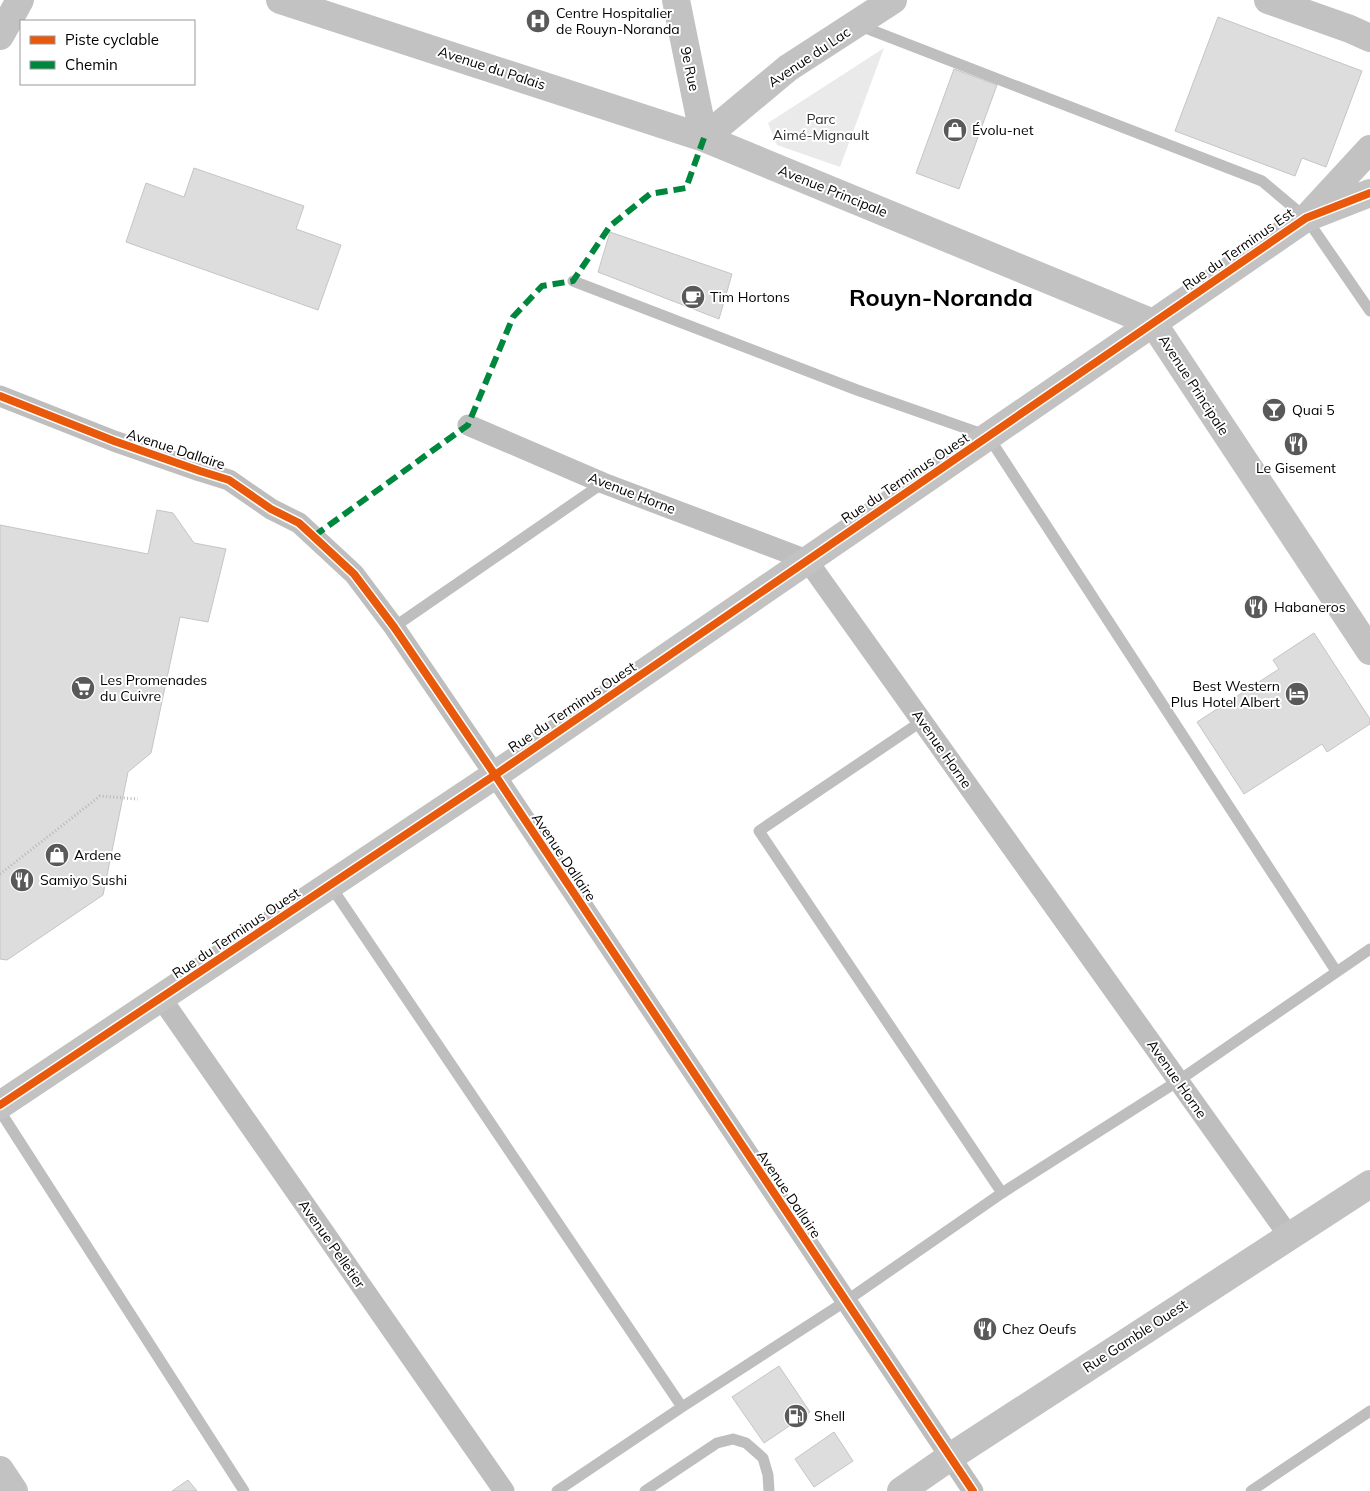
<svg xmlns="http://www.w3.org/2000/svg" width="1370" height="1491" font-family="Mulish,sans-serif">
<rect width="100%" height="100%" fill="#fff"/>
<path fill="#eaeaea" d="M 884,48 L 840,167 L 777,145 L 768,123 Z"/>
<path fill="#ddd" stroke="#c5c5c5" d="M 1218,17 L 1362,71 L 1326,167 L 1302,158 L 1295,176 L 1175,131 Z
M 954,69 L 997,85 L 959,189 L 916,173 Z
M 194,168 L 304,206 L 296,229 L 341,245 L 318,310 L 126,242 L 146,183 L 184,197 Z
M 610,232 L 732,274 L 719,319 L 598,272 Z
M 157,510 L 173,513 L 194,543 L 226,549 L 208,622 L 180,617 L 151,753 L 128,772 L 103,895 L 7,960 L 0,959 L 0,525 L 148,554 Z
M 1314,633 L 1370,719 L 1370,724 L 1327,752 L 1322,744 L 1244,794 L 1197,722 L 1279,669 L 1273,660 Z
M 779,1366 L 810,1412 L 764,1443 L 732,1397 Z
M 834,1432 L 853,1461 L 814,1487 L 795,1459 Z
M 188,1480 L 197,1491 L 172,1491 Z"/>
<g fill="none" stroke-linecap="round" stroke-linejoin="round">
<path stroke="#b8b8b8" stroke-width="3" stroke-dasharray="1 2.5" stroke-linecap="butt" d="M 0,874 L 100,796 L 138,799"/>
<path stroke="#bebebe" stroke-width="11" d="M 858,25 L 1262,181 L 1306,218 L 1370,311
M 573,281 L 857,390 L 988,436 L 1336,971
M 394,627 L 603,483
M 922,721 L 759,831 L 1002,1193
M 330,885 L 682,1407 L 557,1491
M 0,1111 L 244,1491
M 682,1407 L 846,1301 L 1002,1193 L 1178,1081 L 1370,949
M 645,1491 L 717,1443 L 733,1439 L 746,1443 L 763,1458 L 768,1475 L 769,1491
M 1251,1491 L 1370,1411"/>
<path stroke="#bebebe" stroke-width="21" d="M 0,396 L 114,441 L 200,471 L 229,480 L 271,509 L 299,523 L 354,574 L 394,627 L 495,775 L 973,1491
M 468,425 L 603,483 L 807,560 L 1289,1236
M 161,998 L 504,1491"/>
<path stroke="#c2c2c2" stroke-width="28" d="M 280,0 L 704,138 L 1153,323 L 1370,651
M 676,0 L 704,138
M 1268,0 L 1350,29 L 1370,38
M 0,36 L 20,0
M 704,138 L 788,68 L 893,0
M 1311,213 L 1370,149
M 0,1105 L 495,775 L 1306,218 L 1370,193
M 0,1470 L 14,1491
M 901,1491 L 950,1457 L 1370,1184"/>
<path stroke="#00873e" stroke-width="6" stroke-dasharray="12 6" stroke-linecap="butt" d="M 314,536 L 468,425 L 513,317 L 542,286 L 573,281 L 610,226 L 650,194 L 686,188 L 704,138"/>
<g stroke="#fff" stroke-width="11">
<path id="cycleway" d="M 0,396 L 114,441 L 200,471 L 229,480 L 271,509 L 299,523 L 354,574 L 394,627 L 495,775 L 973,1491
M 0,1105 L 495,775 L 1306,218 L 1370,193"/>
</g>
<use href="#cycleway" stroke="#e8590c" stroke-width="8"/>
</g>
<defs>
<g id="hospital-disc" transform="scale(1.25)"><circle r="9.5" fill="#595959" stroke="#fff"/><path d="M-5-5h3v3.5h4V-5h3V5h-3V1.5h-4V5h-3Z" fill="#fff"/></g>
<g id="shop-disc" transform="scale(1.25)"><circle r="9.5" fill="#595959" stroke="#fff"/><path d="M-5-2.5h2.3a2.7 3.5 0 0 1 5.4 0H5L5.5 6h-11ZM-1.5-2.5h3a1.5 2.3 0 0 0-3 0Z" fill="#fff"/></g>
<g id="cafe-disc" transform="scale(1.25)"><circle r="9.5" fill="#595959" stroke="#fff"/><path d="M-5.5-4.5H6V0H3Q3 3.5 0 3.5H-2.5Q-5.5 3.5-5.5 0ZM3-3.2v2h1.7v-2ZM-6 4.5H4V6H-6Z" fill="#fff"/></g>
<g id="bar-disc" transform="scale(1.25)"><circle r="9.5" fill="#595959" stroke="#fff"/><path d="M-6-5H6L.8 .8V4.5H3.5V6h-7V4.5H-.8V.8Z" fill="#fff"/></g>
<g id="restaurant-disc" transform="scale(1.25)"><circle r="9.5" fill="#595959" stroke="#fff"/><path d="M-5-6h1v4h1v-4h1v4h1v-4h1v5L-1.5 .5V6h-2V.5L-5-1ZM5-6V6H3V1.5H1.5Q1.5-4 5-6Z" fill="#fff"/></g>
<g id="supermarket-disc" transform="scale(1.25)"><circle r="9.5" fill="#595959" stroke="#fff"/><path d="M-6-5.5h2.5l.6 2H6L4.5 2H-2.5L-4.4-4H-6ZM-1.5 3.2a1.3 1.3 0 1 0 .1 0ZM3 3.2a1.3 1.3 0 1 0 .1 0Z" fill="#fff"/></g>
<g id="hotel-disc" transform="scale(1.25)"><circle r="9.5" fill="#595959" stroke="#fff"/><path d="M-6-4.5h1.5V1H6V5H4.5V3h-9V5H-6ZM-4 0a1.8 1.8 0 1 1 3.6 0ZM.5 0V-2.5h3Q6-2.5 6 0Z" fill="#fff"/></g>
<g id="fuel-disc" transform="scale(1.25)"><circle r="9.5" fill="#595959" stroke="#fff"/><path d="M-5.5-6h7V0h2V4h1.3V-2.5L3-4.5l.8-.8L6-3V5H2.5V1h-1V6h-7ZM-4.2-4.7v3.2H.2V-4.7Z" fill="#fff"/></g>
</defs>
<g fill-rule="evenodd">
<use href="#hospital-disc" x="538" y="21"/>
<use href="#shop-disc" x="955" y="130"/>
<use href="#cafe-disc" x="693" y="297"/>
<use href="#bar-disc" x="1274" y="410"/>
<use href="#restaurant-disc" x="1296" y="444"/>
<use href="#restaurant-disc" x="1256" y="607"/>
<use href="#supermarket-disc" x="83" y="688"/>
<use href="#hotel-disc" x="1297" y="694"/>
<use href="#shop-disc" x="57" y="855"/>
<use href="#restaurant-disc" x="22" y="880"/>
<use href="#restaurant-disc" x="985" y="1329"/>
<use href="#fuel-disc" x="796" y="1416"/>
</g>
<g text-anchor="middle" dominant-baseline="central" stroke-width="4" stroke-linejoin="round" paint-order="stroke">
<g font-size="14" fill="#000" stroke="#fff" text-anchor="start">
<text x="556" y="13">Centre Hospitalier<tspan x="556" dy="16">de Rouyn-Noranda</tspan></text>
<text x="972" y="130">Évolu-net</text>
<text x="710" y="297">Tim Hortons</text>
<text x="1292" y="410">Quai 5</text>
<text x="1296" y="468" text-anchor="middle">Le Gisement</text>
<text x="1274" y="607">Habaneros</text>
<text x="100" y="680">Les Promenades<tspan x="100" dy="16">du Cuivre</tspan></text>
<text x="1280" y="686" text-anchor="end">Best Western<tspan x="1280" dy="16">Plus Hotel Albert</tspan></text>
<text x="74" y="855">Ardene</text>
<text x="40" y="880">Samiyo Sushi</text>
<text x="1002" y="1329">Chez Oeufs</text>
<text x="814" y="1416">Shell</text>
</g>
<g font-size="14" fill="#000" stroke="#fff">
<text transform="translate(809 57) rotate(-34)">Avenue du Lac</text>
<text transform="translate(492 68) rotate(18)">Avenue du Palais</text>
<text transform="translate(690 69) rotate(78)">9e Rue</text>
<text transform="translate(833 191) rotate(22)">Avenue Principale</text>
<text transform="translate(1238 249) rotate(-35)">Rue du Terminus Est</text>
<text transform="translate(1194 385) rotate(57)">Avenue Principale</text>
<text transform="translate(176 449) rotate(18)">Avenue Dallaire</text>
<text transform="translate(905 478) rotate(-34)">Rue du Terminus Ouest</text>
<text transform="translate(632 493) rotate(21)">Avenue Horne</text>
<text transform="translate(572 707) rotate(-34)">Rue du Terminus Ouest</text>
<text transform="translate(942 749) rotate(55)">Avenue Horne</text>
<text transform="translate(564 857) rotate(56)">Avenue Dallaire</text>
<text transform="translate(236 933) rotate(-34)">Rue du Terminus Ouest</text>
<text transform="translate(1177 1079) rotate(55)">Avenue Horne</text>
<text transform="translate(789 1194) rotate(56)">Avenue Dallaire</text>
<text transform="translate(332 1244) rotate(55)">Avenue Pelletier</text>
<text transform="translate(1135 1336) rotate(-33)">Rue Gamble Ouest</text>
</g>
<g font-size="14" fill="#303030" stroke="#fff">
<text x="821" y="119">Parc<tspan x="821" dy="16">Aimé-Mignault</tspan></text>
</g>
<g font-size="24" font-weight="bold" fill="#000" stroke="#fff">
<text x="941" y="297">Rouyn-Noranda</text>
</g>
</g>
<rect x="20" y="20" width="175" height="65" fill="#ffffff" stroke="#999999"/>
<rect x="30" y="36" width="25" height="8" fill="#e8590c" stroke="#999999"/>
<text x="65" y="45" font-size="15" fill="#000000">Piste cyclable</text>
<rect x="30" y="61" width="25" height="8" fill="#00873e" stroke="#999999"/>
<text x="65" y="70" font-size="15" fill="#000000">Chemin</text>
</svg>
